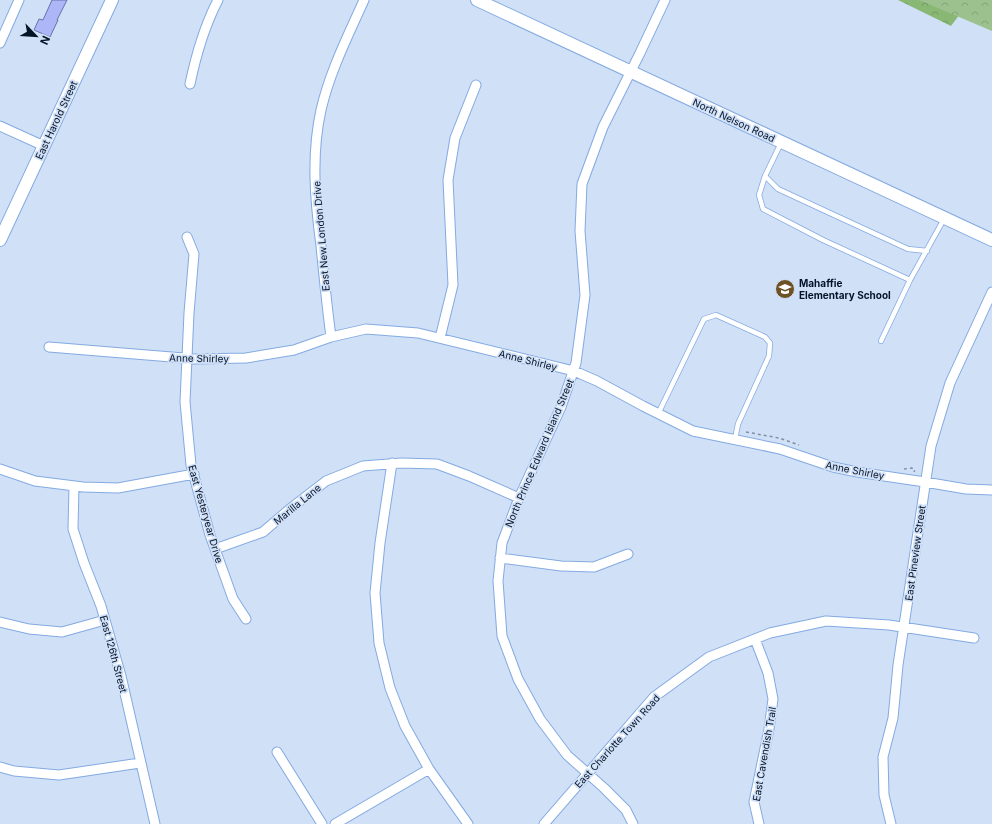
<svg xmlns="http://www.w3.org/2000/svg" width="992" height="824" font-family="Inter,sans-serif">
<defs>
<pattern id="forest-crowns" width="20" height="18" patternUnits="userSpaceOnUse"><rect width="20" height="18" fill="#88b874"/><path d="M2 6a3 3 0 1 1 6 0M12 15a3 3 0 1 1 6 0" fill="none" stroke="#749d64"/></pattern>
<pattern id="park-crowns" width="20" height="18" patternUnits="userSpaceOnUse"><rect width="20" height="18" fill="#9cc18e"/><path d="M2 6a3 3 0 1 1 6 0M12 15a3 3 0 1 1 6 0" fill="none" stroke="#85a57a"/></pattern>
</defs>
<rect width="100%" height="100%" fill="#d0e0f7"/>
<path fill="url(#forest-crowns)" d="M 898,0 L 992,0 L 969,2 L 951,26 Z"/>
<path fill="url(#park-crowns)" d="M 919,0 L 992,0 L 992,31 Z"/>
<path fill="#adb7f7" stroke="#6870ab" d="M 52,0 L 67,0 L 57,20 L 58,20 L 50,37 L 34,30 L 39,19 L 43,20 Z"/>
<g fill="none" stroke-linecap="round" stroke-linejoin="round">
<g stroke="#83aae1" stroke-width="6">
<path id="lane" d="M 781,143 L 765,176 L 759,195 L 763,209 L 823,240 L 910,280
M 765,176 L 778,189 L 832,214 L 908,249 L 927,251
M 881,341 L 910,280 L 944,219
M 658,414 L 704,319 L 716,315 L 765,337 L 770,343 L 769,356 L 738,424 L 735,439"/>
</g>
<g stroke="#83aae1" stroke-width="11">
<path id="street" d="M 0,43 L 19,0
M 190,84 C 196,55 204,27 218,0
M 0,126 L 44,146
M 187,237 L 194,254 L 189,313 L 185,402 L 191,465 L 210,535 L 233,599 L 246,619
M 331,337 C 327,307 324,277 321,246 C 315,201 311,155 321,110 C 330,71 348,36 364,0
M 440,338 L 453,285 L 448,180 L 455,138 L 476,85
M 49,347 L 196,359 L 246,358 L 294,350 L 331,337 L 366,329 L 418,333 L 574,371 L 597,381 L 643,406 L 693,431 L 780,449 L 833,467 L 857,472 L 925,482 L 966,489 L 992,490
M 392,463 L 380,543 L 375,593 L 379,643 L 390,688 L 405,726 L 429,769 L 468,824
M 0,469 L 35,481 L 83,487 L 118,488 L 194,474
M 74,486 L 73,529 L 84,563 L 101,606 L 121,676 L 155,824
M 215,549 L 263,532 L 291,508 L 326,481 L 363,466 L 401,463 L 437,464 L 469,476 L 519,498
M 500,558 L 561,566 L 594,567 L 628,554
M 0,622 L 29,629 L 62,632 L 105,620
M 755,639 L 768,673 L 773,699 L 769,729 L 754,802 L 759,824
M 277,752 L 322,824
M 0,767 L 14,771 L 59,775 L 140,763
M 335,824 L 429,769
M 544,824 L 654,697 L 709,657 L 770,633 L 826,621 L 889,625 L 974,638
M 633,824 L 626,810 L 604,788 L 567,755 L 540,719 L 518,679 L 502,636 L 498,581 L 502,543 L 519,498 L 561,407 L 576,363 L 585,295 L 580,231 L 582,184 L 603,127 L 640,53 L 665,0
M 891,824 L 884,795 L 883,757 L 893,718 L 898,665 L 931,446 L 950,383 L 992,292"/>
</g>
<g stroke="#83aae1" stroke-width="14">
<path id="secondary" d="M 477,0 L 992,240
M 0,240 L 112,0"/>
</g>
<path stroke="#808fa5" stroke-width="1.5" stroke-dasharray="3 3" stroke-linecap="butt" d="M 746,432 L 779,438 L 799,445
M 904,469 L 912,468 L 915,470 L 914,472"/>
<use href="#lane" stroke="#fff" stroke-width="4.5"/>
<use href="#street" stroke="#fff" stroke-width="9"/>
<use href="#secondary" stroke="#fff" stroke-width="12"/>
</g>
<defs>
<g id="school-disc" transform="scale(1)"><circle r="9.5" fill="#6e5225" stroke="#d0e0f7"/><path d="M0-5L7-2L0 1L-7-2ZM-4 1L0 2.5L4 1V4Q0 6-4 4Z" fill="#fff"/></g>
</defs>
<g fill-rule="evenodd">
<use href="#school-disc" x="785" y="289"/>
</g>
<g text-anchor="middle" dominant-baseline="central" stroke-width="3.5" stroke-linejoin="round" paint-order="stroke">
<g font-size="10" fill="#051327" stroke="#d0e0f7">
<text transform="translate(56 120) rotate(-65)">East Harold Street</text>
<text transform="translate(734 120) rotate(25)">North Nelson Road</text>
<text transform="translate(321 236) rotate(-95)">East New London Drive</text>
<text transform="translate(199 358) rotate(1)">Anne Shirley</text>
<text transform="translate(528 360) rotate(14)">Anne Shirley</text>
<text transform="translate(539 453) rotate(-67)">North Prince Edward Island Street</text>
<text transform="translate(855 470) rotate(11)">Anne Shirley</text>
<text transform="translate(297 504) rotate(-39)">Marilla Lane</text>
<text transform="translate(206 514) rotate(74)">East Yesteryear Drive</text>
<text transform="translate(915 553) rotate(-82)">East Pineview Street</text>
<text transform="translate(114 654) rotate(75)">East 126th Street</text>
<text transform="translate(617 741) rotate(-48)">East Charlotte Town Road</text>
<text transform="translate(764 754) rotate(-80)">East Cavendish Trail</text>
</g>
<g font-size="10" font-weight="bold" fill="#051327" stroke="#d0e0f7" text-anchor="start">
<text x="799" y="283">Mahaffie<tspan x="799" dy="12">Elementary School</tspan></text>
</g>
</g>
<g transform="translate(36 36) rotate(115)" stroke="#d0e0f7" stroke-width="3" paint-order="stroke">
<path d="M0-3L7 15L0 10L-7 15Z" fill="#051327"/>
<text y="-6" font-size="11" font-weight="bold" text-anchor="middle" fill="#051327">N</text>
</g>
</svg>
